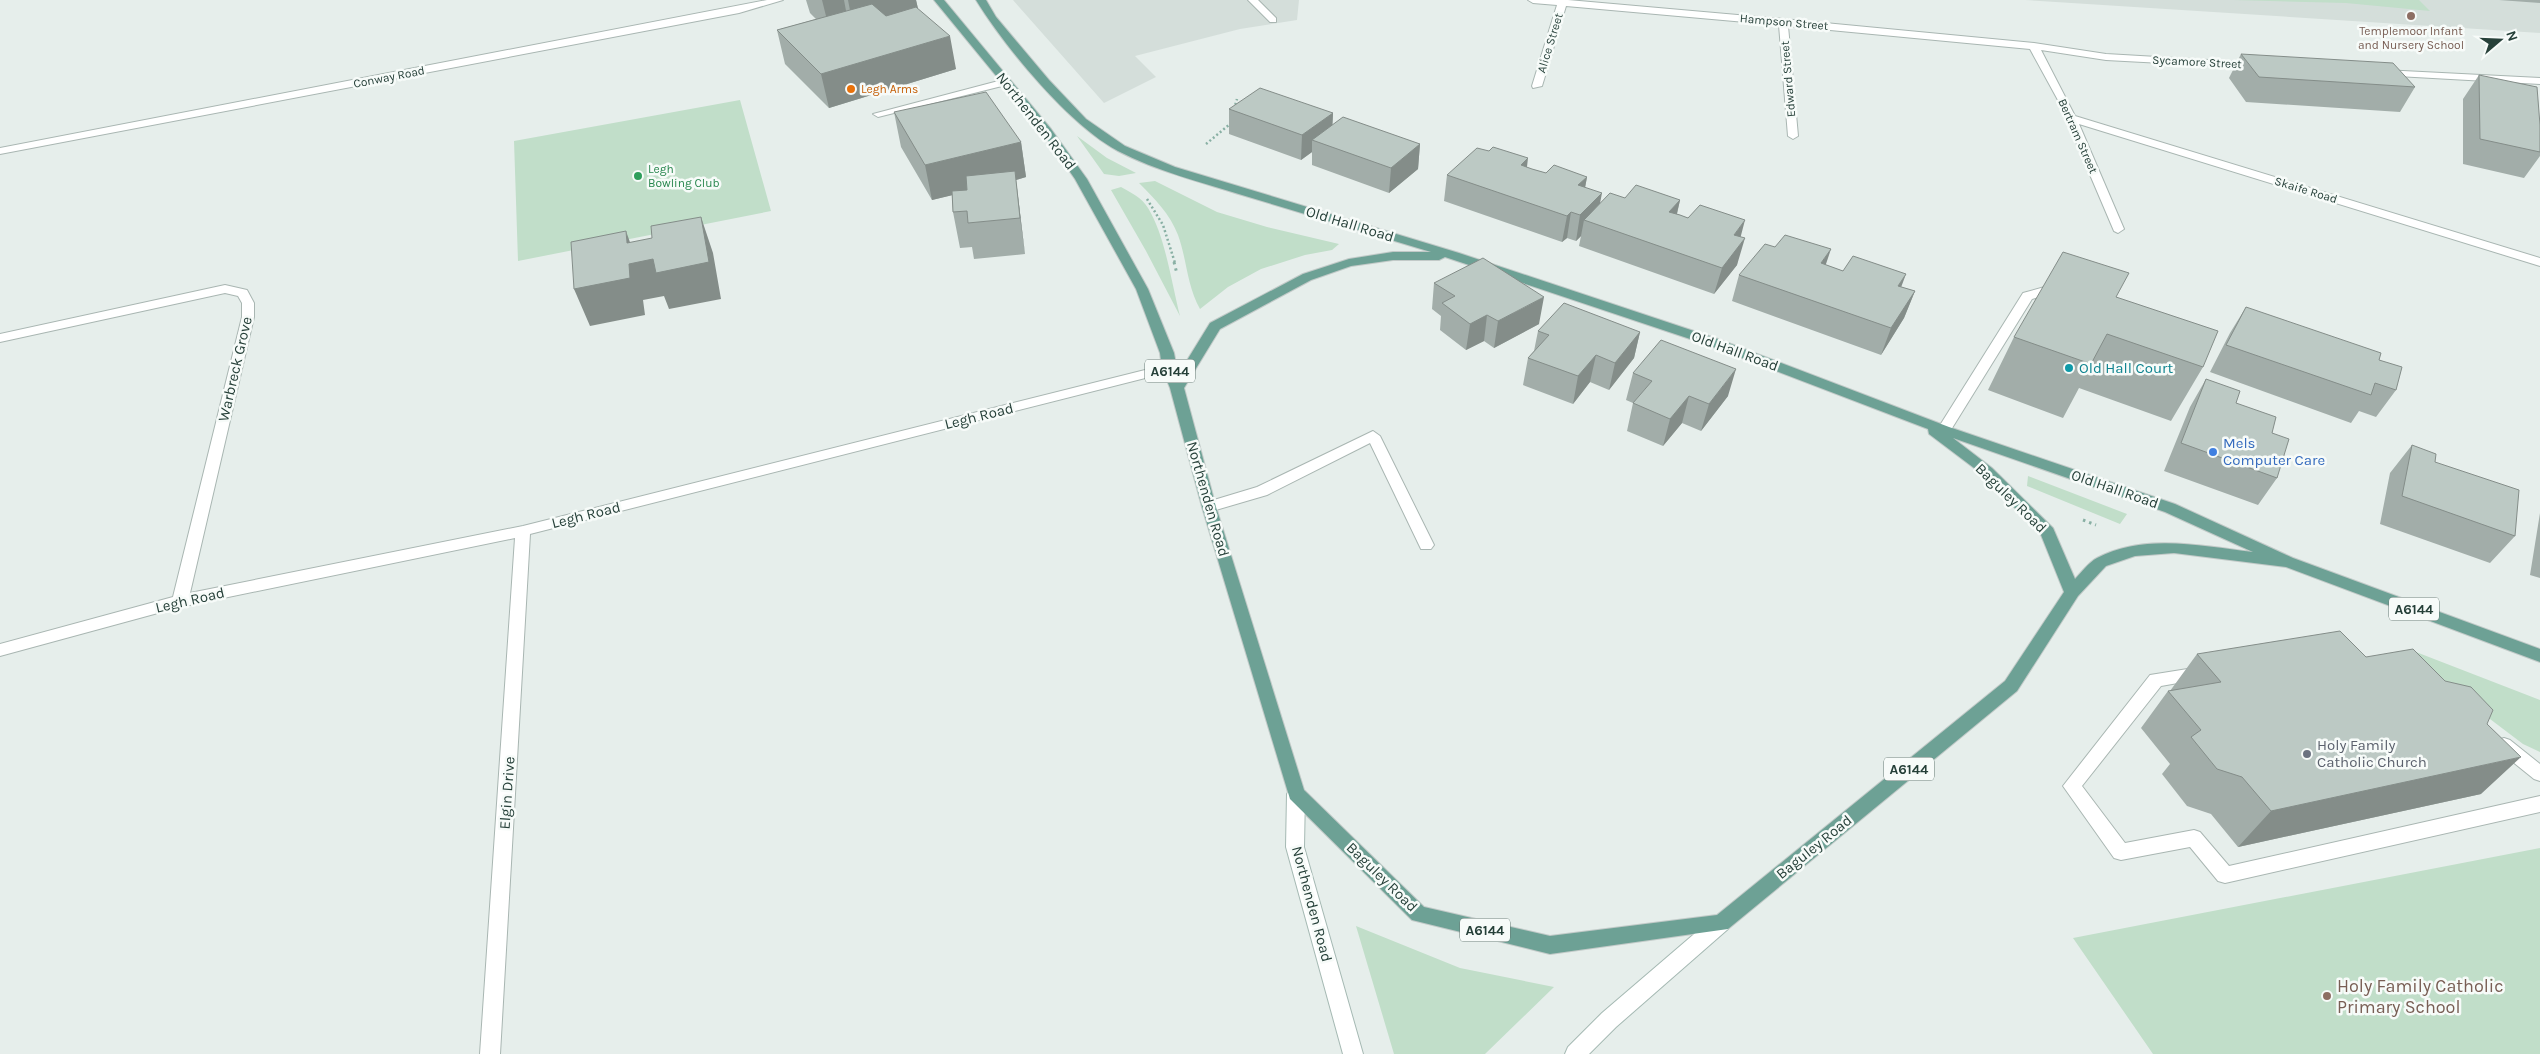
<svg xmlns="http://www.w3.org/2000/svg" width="2540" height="1054" font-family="Karla,sans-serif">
<rect width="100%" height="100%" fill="#e6eeeb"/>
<path fill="#d4deda" d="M 1013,0 L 1299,0 L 1297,20 L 1240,29 L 1135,56 L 1156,77 L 1104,103 Z
M 2025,0 L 2540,0 L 2540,33 Z"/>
<path fill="#c1dec9" d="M 2233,0 L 2419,0 L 2430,11 L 2346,3 Z
M 740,100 L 771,211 L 518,261 L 514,141 Z
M 1077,136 L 1107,158 L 1136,173 L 1119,176 L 1104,174 Z
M 1155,181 L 1217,212 L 1267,227 L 1339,244 L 1332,250 L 1305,255 L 1261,269 L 1228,287 L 1200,309 C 1187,286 1187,260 1178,235 C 1170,214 1155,199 1139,183 Z
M 1121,187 C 1132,193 1142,198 1148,208 C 1165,235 1172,285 1180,316 L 1146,251 L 1111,190 Z
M 2028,476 L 2127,514 L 2120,524 L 2027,486 Z
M 2416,652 L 2540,700 L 2540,752 L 2523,744 L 2420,666 Z
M 2540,848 L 2540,1054 L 2153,1054 L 2073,938 Z
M 1356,926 L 1460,968 L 1554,987 L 1485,1054 L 1394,1054 Z"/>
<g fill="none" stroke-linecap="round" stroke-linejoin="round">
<g stroke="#a9b6b2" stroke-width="2">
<path id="lane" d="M 1248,0 L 1258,0 L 1276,18 L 1276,22 L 1270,22 Z
M 1006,79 L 1010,80 L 1010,84 L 878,117 L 873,114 Z
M 2059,283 L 2065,287 L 2063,290 L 2032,299 L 1949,433 L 1939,433 L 1937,430 L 2023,293 Z
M 1373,431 L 1380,436 L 1434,545 L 1431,549 L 1421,549 L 1370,443 L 1267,495 L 1209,512 L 1202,507 L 1204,503 L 1257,487 Z
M 2200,667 L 2206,668 L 2208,673 L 2206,678 L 2161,686 L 2082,786 L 2125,843 L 2194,830 L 2200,832 L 2229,866 L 2540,796 L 2540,812 L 2225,883 L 2218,881 L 2190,847 L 2121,860 L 2114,858 L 2063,786 L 2150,675 Z
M 2504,738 L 2510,740 L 2540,764 L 2540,781 L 2534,779 L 2498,750 L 2495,745 L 2498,740 Z"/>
</g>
<g stroke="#a9b6b2" stroke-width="2">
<path id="street" d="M 767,0 L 783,0 L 739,13 L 0,154 L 0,148 Z
M 1528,0 L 1568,0 L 1783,19 L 2034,43 L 2106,54 L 2260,63 L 2260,67 L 2256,68 L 2106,60 L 2041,50 L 2075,116 L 2540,258 L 2540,266 L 2079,124 L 2124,229 L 2118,233 L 2114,231 L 2059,102 L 2030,49 L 1788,26 L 1798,136 L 1793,139 L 1788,136 L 1779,25 L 1566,6 L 1542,86 L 1533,88 L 1532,86 L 1557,5 L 1533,3 Z
M 2383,70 L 2540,78 L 2540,84 L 2379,75 L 2378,73 Z
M 225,285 L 247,290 L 254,303 L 254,317 L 190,593 L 523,526 L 1169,364 L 1176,368 L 1169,372 L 530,534 L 500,1054 L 480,1054 L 515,538 L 180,607 L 0,656 L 0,644 L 173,597 L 242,317 L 242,303 L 238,296 L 225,293 L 0,342 L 0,334 Z"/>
</g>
<g stroke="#a5b9b3" stroke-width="2">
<path id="secondary" d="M 1296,786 L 1302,789 L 1305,794 L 1304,847 L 1363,1054 L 1343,1054 L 1286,847 L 1287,794 L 1290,789 Z
M 1721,914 L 1728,917 L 1731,923 L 1728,929 L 1616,1027 L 1589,1054 L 1565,1054 L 1568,1047 L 1602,1013 L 1714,917 Z"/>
</g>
<g stroke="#c2cac8" stroke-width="2">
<path id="primary" d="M 934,0 L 944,0 L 1051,129 L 1087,179 L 1148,289 L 1174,353 L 1178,375 L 1210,323 L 1303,274 L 1349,259 L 1393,252 L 1431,252 C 1368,233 1305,214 1242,195 C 1201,182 1156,171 1118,151 C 1069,125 1005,47 976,0 L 986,0 L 996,17 L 1049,80 L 1086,119 L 1125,146 L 1175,167 L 1459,253 L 1718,339 L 1949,427 L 2175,504 L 2293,558 L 2540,649 L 2540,662 L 2286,567 L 2174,553 L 2135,556 L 2106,566 L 2078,596 L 2017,691 L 1728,929 L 1550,954 L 1412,920 L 1290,799 L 1202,507 L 1170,388 L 1162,368 L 1160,353 L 1136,289 L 1075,179 L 1043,133 ZM 1445,257 L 1708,345 L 1928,429 L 1929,434 L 1982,474 L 2041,535 L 2064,592 L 2005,681 L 1717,915 L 1550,936 L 1424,907 L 1304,790 L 1216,507 L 1184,388 L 1220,329 L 1311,280 L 1351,266 L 1393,260 L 1439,260 ZM 1953,438 L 2165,512 L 2253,552 C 2202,546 2144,533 2097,558 C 2089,562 2081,573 2075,579 L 2053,528 L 1992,468 Z"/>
</g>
<path stroke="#89b0a4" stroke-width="2.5" stroke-dasharray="2 2.5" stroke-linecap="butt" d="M 1234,109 L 1237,99
M 1206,144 L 1230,124
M 1147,199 L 1163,225 L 1175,263"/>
<path stroke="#89b0a4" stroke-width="3" stroke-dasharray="2.5 4" stroke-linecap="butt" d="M 1174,262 L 1177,274
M 2083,520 L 2096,525"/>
<use href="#lane" fill="#fff" fill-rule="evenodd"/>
<use href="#street" fill="#fff" fill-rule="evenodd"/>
<use href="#secondary" fill="#fff" fill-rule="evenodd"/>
<use href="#primary" fill="#6da195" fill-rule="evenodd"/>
</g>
<path fill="#a2ada9" d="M 806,0 L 916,0 L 918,9 L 956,69 L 829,108 L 785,64 L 777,30 L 816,19 L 810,13 Z
M 2499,0 L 2540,0 L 2540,3 Z
M 2241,54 L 2415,87 L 2400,112 L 2246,102 L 2229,78 Z
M 2479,75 L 2540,125 L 2540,156 L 2524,178 L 2463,164 L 2463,99 Z
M 1229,109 L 1333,113 L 1332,125 L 1420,144 L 1418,169 L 1389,193 L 1312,165 L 1312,152 L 1301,160 L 1229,134 Z
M 894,112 L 1021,142 L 1026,177 L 1016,180 L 1025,254 L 974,259 L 972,247 L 960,248 L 953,212 L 952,195 L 932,200 L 901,147 Z
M 1527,168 L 1546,173 L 1587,177 L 1585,188 L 1600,203 L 1625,198 L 1680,200 L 1677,214 L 1741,237 L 1737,265 L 1714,294 L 1579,246 L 1581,236 L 1576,241 L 1567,238 L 1562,242 L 1444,201 L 1447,175 Z
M 1826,265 L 1843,271 L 1901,287 L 1915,291 L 1904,318 L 1881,355 L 1732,301 L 1739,275 Z
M 1434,283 L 1539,324 L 1494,348 L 1484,341 L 1466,350 L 1440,330 L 1441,316 L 1432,309 Z
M 2116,297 L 2203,367 L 2171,421 L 2079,388 L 2063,418 L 1988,390 L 2014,337 Z
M 2246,307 L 2396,390 L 2376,417 L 2359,411 L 2351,423 L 2210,372 L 2230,333 Z
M 1538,331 L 1640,332 L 1634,358 L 1609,390 L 1590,382 L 1573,404 L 1523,385 L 1528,358 L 1534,351 Z
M 1633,373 L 1728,396 L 1701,431 L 1682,423 L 1663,446 L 1627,431 L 1633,403 L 1626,400 Z
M 2206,379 L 2272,433 L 2277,478 L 2258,505 L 2164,471 L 2190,407 Z
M 2412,445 L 2515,536 L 2490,563 L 2380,524 L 2390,473 Z
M 2540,513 L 2540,578 L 2530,575 Z
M 2197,654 L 2366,657 L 2487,724 L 2481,794 L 2238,847 L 2211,814 L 2187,806 L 2162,774 L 2170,764 L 2141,728 L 2168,691 L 2170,691 Z"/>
<path fill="#848d89" d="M 822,0 L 844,0 L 849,27 L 830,32 Z
M 848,0 L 916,0 L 919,13 L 854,31 Z
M 950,36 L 956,69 L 829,108 L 821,74 Z
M 1333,113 L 1332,138 L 1312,140 L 1312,152 L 1301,160 L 1302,135 Z
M 1021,142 L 1026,177 L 1016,180 L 1025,254 L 1020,218 L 1016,180 L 932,200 L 925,165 Z
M 1420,144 L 1418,169 L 1389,193 L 1391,168 Z
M 1528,158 L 1525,184 L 1521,165 Z
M 1587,177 L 1582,203 L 1578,185 Z
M 1602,193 L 1597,219 L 1584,220 L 1581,236 L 1576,241 L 1580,215 Z
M 1680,200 L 1674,226 L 1669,212 Z
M 1571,212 L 1567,238 L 1562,242 L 1567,216 Z
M 701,217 L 713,253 L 721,299 L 669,309 L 664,296 L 643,300 L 645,315 L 590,326 L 574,289 L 627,243 L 626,231 L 637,262 Z
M 1745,220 L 1738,247 L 1734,235 Z
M 1745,238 L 1737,265 L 1714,294 L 1722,268 Z
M 1831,249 L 1822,276 L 1821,263 Z
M 1906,274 L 1896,301 L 1898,286 Z
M 1915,291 L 1904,318 L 1881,355 L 1891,328 Z
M 1544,297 L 1539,324 L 1494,348 L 1498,321 Z
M 1487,315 L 1484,341 L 1466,350 L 1470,324 Z
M 1640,332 L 1634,358 L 1609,390 L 1615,363 Z
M 1596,355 L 1590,382 L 1573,404 L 1578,376 Z
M 1736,369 L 1728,396 L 1701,431 L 1709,404 Z
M 1689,396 L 1682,423 L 1663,446 L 1670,419 Z
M 2521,757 L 2481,794 L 2238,847 L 2271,811 Z"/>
<path fill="#bcc9c4" stroke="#848d89" d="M 872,4 L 886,16 L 916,7 L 950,36 L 821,74 L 777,30 Z
M 2241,54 L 2393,63 L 2415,87 L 2259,77 Z
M 2479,75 L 2537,87 L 2540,125 L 2540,152 L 2480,139 Z
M 1260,88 L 1333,113 L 1302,135 L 1229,109 Z
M 986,92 L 1021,142 L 925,165 L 894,112 Z
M 1343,117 L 1420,144 L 1391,168 L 1312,140 Z
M 1493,147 L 1528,158 L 1521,165 L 1532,169 L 1546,173 L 1554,165 L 1587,177 L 1578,185 L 1602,193 L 1580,215 L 1571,212 L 1567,216 L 1447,175 L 1477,148 L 1489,151 Z
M 1015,171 L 1020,218 L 968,223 L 967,211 L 953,212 L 952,191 L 967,190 L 966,176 Z
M 1636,185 L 1680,200 L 1669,212 L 1680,215 L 1688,218 L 1700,205 L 1745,220 L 1734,235 L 1745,238 L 1722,268 L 1584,220 L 1610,193 L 1625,198 Z
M 701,217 L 709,262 L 656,273 L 653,259 L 629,264 L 630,278 L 574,289 L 571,242 L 626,231 L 627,243 L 652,238 L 651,226 Z
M 1785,235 L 1831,249 L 1821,263 L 1843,271 L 1853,256 L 1906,274 L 1898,286 L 1915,291 L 1891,328 L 1739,275 L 1765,244 L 1775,247 Z
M 2063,252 L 2129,273 L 2116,297 L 2218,331 L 2203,367 L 2107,334 L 2091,364 L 2014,337 Z
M 1483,258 L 1544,297 L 1498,321 L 1487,315 L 1470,324 L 1442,303 L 1455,296 L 1434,283 Z
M 1564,303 L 1640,332 L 1615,363 L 1596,355 L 1578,376 L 1528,358 L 1549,335 L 1538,331 Z
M 2246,307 L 2381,353 L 2379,360 L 2402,367 L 2396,390 L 2375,383 L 2371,395 L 2226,345 Z
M 1661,340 L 1736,369 L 1709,404 L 1689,396 L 1670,419 L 1633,403 L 1652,381 L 1633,373 Z
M 2206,379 L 2240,391 L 2236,403 L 2276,417 L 2272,433 L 2289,439 L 2277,478 L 2181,443 Z
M 2412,445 L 2436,454 L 2435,462 L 2519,490 L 2515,536 L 2402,496 Z
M 2340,631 L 2366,657 L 2413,649 L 2445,681 L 2471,687 L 2493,710 L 2487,724 L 2521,757 L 2271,811 L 2242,777 L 2217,769 L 2191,737 L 2201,730 L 2168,691 L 2221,682 L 2197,654 Z"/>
<g fill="#8d6e63" stroke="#f7fbf9" stroke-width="2">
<circle cx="2411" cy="16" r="5"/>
<circle cx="2327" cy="996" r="5"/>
</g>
<circle fill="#e8710a" stroke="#f7fbf9" stroke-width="2" cx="851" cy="89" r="5"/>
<circle fill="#2e9e5b" stroke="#f7fbf9" stroke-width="2" cx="638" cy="176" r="5"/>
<circle fill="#0f9aa8" stroke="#f7fbf9" stroke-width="2" cx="2069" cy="368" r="5"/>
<circle fill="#3f7fe0" stroke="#f7fbf9" stroke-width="2" cx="2213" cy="452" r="5"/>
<circle fill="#6b7280" stroke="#f7fbf9" stroke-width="2" cx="2307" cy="754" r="5"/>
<g text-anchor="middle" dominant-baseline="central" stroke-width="5" stroke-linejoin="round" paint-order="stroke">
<g font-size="12" fill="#264039" stroke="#f7fbf9">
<text transform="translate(1784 22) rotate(5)">Hampson Street</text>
<text transform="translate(1550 43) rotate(-73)">Alice Street</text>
<text transform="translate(2197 62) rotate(3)">Sycamore Street</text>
<text transform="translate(389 77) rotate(-11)">Conway Road</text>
<text transform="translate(1788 79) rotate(-95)">Edward Street</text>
<text transform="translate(2078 136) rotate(66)">Bertram Street</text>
<text transform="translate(2306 190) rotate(17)">Skaife Road</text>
</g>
<g font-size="12" fill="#785e54" stroke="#f7fbf9">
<text x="2411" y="31">Templemoor Infant<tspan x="2411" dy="14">and Nursery School</tspan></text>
</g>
<g font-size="12" fill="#c56008" stroke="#f7fbf9" text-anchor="start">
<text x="861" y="89">Legh Arms</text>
</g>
<g font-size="12" fill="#27864d" stroke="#f7fbf9" text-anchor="start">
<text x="648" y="169">Legh<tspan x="648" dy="14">Bowling Club</tspan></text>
</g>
<g fill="#f7fbf9" stroke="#657873" stroke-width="1">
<rect x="1145" y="359.5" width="50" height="23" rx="4"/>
<rect x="2389" y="597.5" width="50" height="23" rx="4"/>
<rect x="1884" y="757.5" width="50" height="23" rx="4"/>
<rect x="1460" y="918.5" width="50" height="23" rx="4"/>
</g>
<g font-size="14" font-weight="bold" fill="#264039">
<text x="1170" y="371">A6144</text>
<text x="2414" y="609">A6144</text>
<text x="1909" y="769">A6144</text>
<text x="1485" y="930">A6144</text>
</g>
<g font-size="15" fill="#264039" stroke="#f7fbf9">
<text transform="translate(1036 121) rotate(52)">Northenden Road</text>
<text transform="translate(1350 224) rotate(17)">Old Hall Road</text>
<text transform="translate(1735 351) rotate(20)">Old Hall Road</text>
<text transform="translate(235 369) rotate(-77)">Warbreck Grove</text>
<text transform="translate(979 416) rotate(-14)">Legh Road</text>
<text transform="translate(2115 489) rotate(19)">Old Hall Road</text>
<text transform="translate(2011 498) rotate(44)">Baguley Road</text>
<text transform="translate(1208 499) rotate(74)">Northenden Road</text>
<text transform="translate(586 515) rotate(-14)">Legh Road</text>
<text transform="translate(190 600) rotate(-13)">Legh Road</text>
<text transform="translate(507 793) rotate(-86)">Elgin Drive</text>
<text transform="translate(1814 847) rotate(-39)">Baguley Road</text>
<text transform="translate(1382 877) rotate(44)">Baguley Road</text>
<text transform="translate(1312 904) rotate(75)">Northenden Road</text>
</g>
<g font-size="15" fill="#0d838f" stroke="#f7fbf9" text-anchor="start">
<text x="2079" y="368">Old Hall Court</text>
</g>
<g font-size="15" fill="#366cbe" stroke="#f7fbf9" text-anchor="start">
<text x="2223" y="443">Mels<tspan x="2223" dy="17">Computer Care</tspan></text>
</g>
<g font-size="15" fill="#5b616d" stroke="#f7fbf9" text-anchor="start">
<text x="2317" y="745">Holy Family<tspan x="2317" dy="17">Catholic Church</tspan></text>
</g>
<g font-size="18" fill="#785e54" stroke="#f7fbf9" text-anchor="start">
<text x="2337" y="986">Holy Family Catholic<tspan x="2337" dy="21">Primary School</tspan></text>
</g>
</g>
<g transform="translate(2500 40) rotate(71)" stroke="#f7fbf9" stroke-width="4" paint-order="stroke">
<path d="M0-4L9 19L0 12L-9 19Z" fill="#264039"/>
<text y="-8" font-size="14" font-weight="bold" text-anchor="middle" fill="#264039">N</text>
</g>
</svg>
